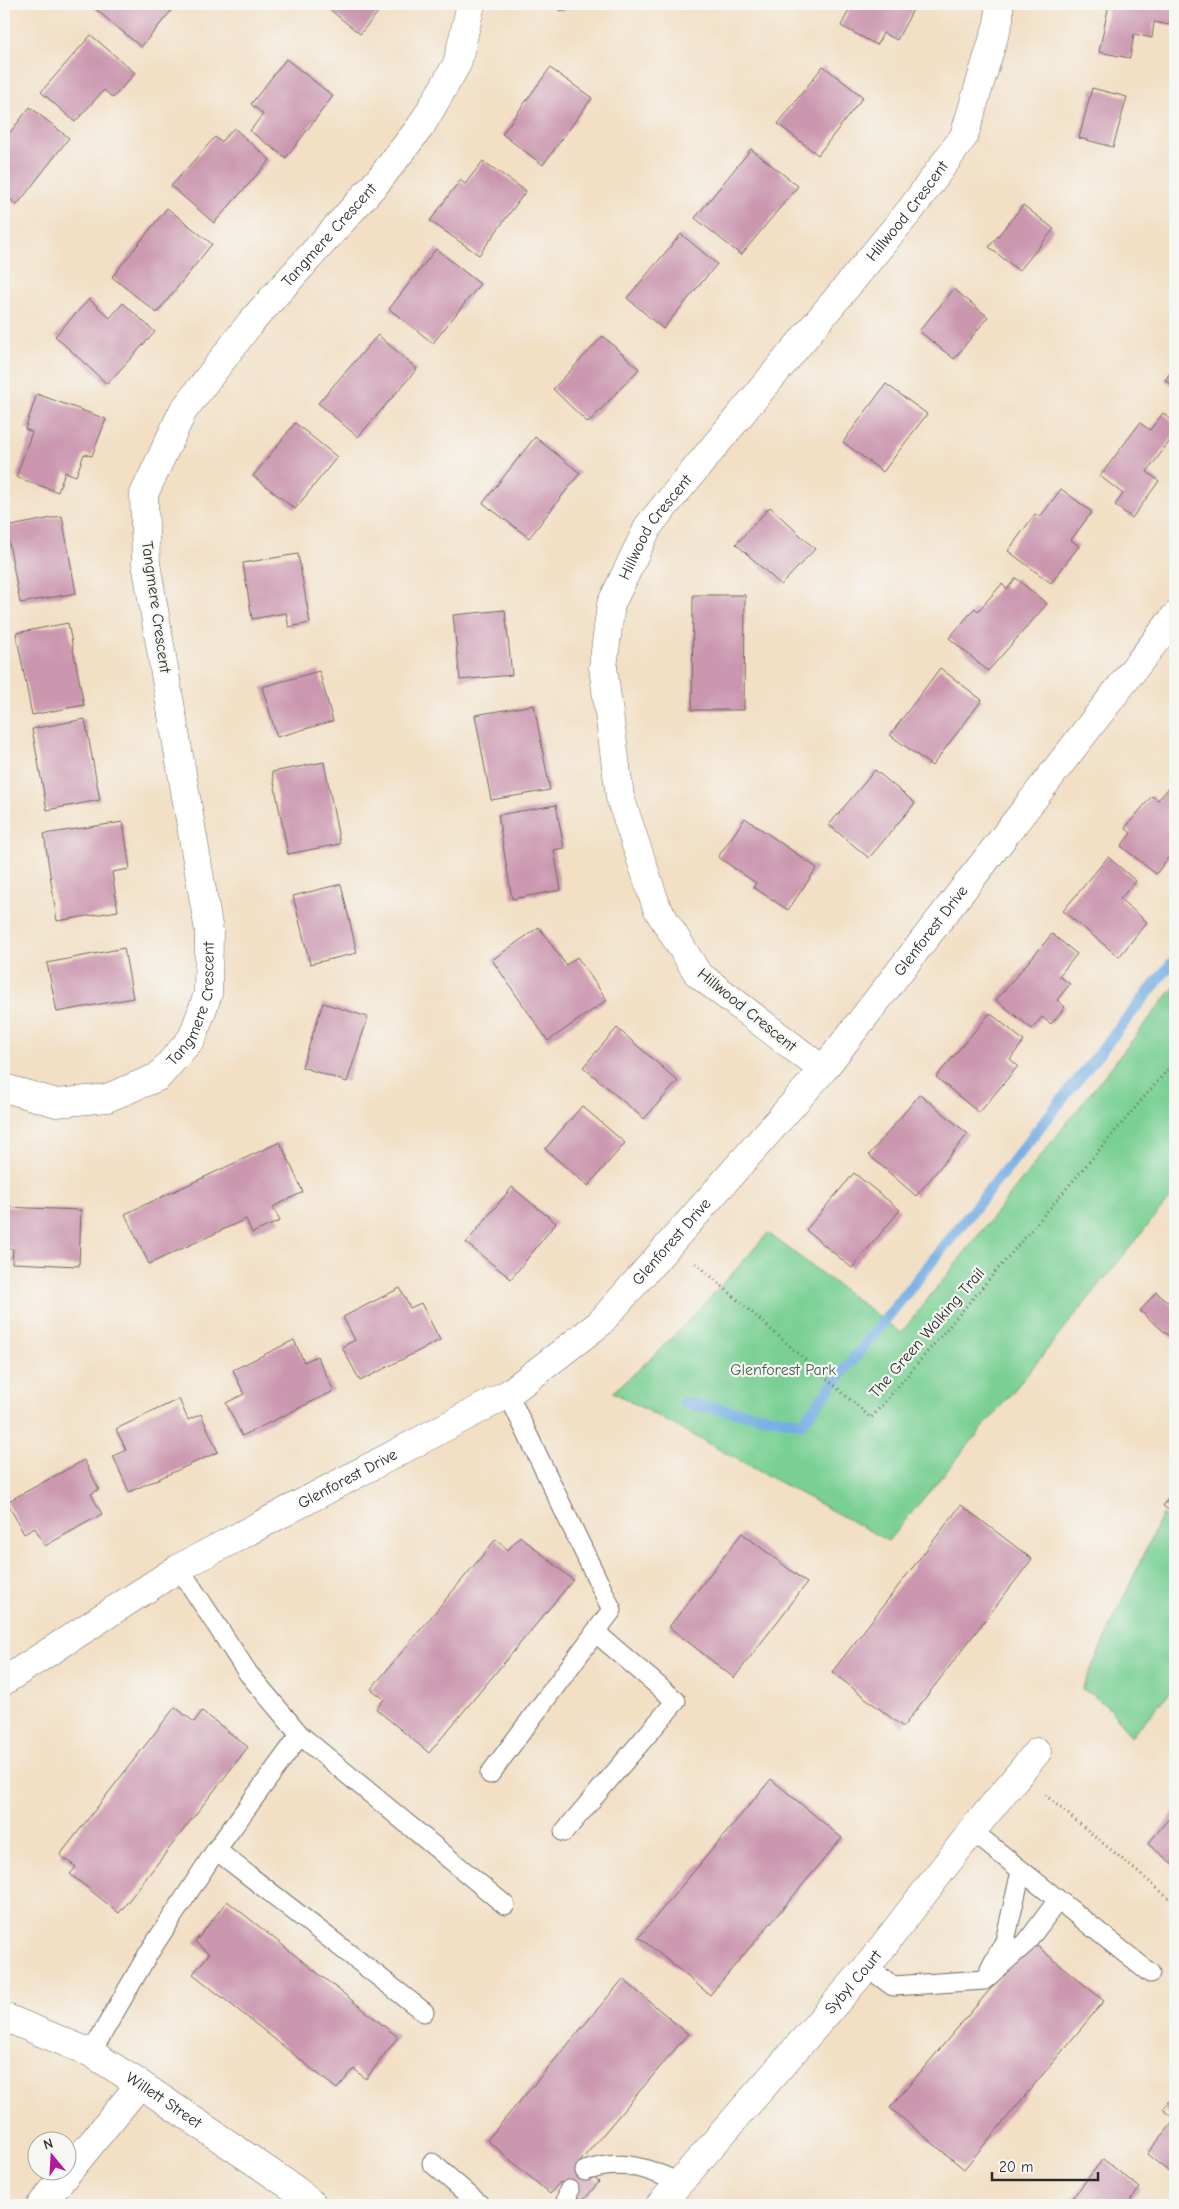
<svg xmlns="http://www.w3.org/2000/svg" width="1179" height="2209" font-family="'Comic Neue',sans-serif">
<rect width="100%" height="100%" fill="#f6f6f2"/>
<filter id="ink" filterUnits="userSpaceOnUse"><feTurbulence type="fractalNoise" baseFrequency=".02" numOctaves="2"/><feDisplacementMap in="SourceGraphic" scale="10" xChannelSelector="R" yChannelSelector="G"/><feConvolveMatrix kernelMatrix="1 2 1 2 8 2 1 2 1" color-interpolation-filters="sRGB"/></filter>
<filter id="wash" filterUnits="userSpaceOnUse"><feTurbulence type="fractalNoise" baseFrequency=".0096" numOctaves="4" result="noise"/><feDisplacementMap in="SourceGraphic" scale="20" xChannelSelector="R" yChannelSelector="G"/><feGaussianBlur stdDeviation="1.12" result="paint"/><feColorMatrix in="noise" values="0 0 0 0 0 0 0 0 0 0 0 0 0 0 0 0 0 1.4 0 .05"/><feComposite in="paint" operator="in"/></filter>
<g filter="url(#wash)">
<rect width="100%" height="100%" fill="#f2dfc4"/>
<path fill="#7ad094" stroke="#527e60" d="M 1175,986 L 1175,1192 L 1016,1388 L 888,1541 L 613,1392 C 670,1344 719,1289 768,1233 L 901,1333 Z
M 1162,1514 L 1175,1526 L 1175,1686 L 1131,1737 C 1116,1715 1106,1702 1082,1689 Z"/>
<g fill="none" stroke-linecap="round" stroke-linejoin="round">
<path stroke="#74ade4" stroke-width="11" d="M 684,1403 L 802,1423 L 1175,959"/>
</g>
<g id="blocks">
<path fill="#cb97af" d="M 96,4 L 177,4 L 141,47 L 93,7 Z
M 323,4 L 385,4 L 360,34 Z
M 558,4 L 586,4 L 560,11 Z
M 852,4 L 916,4 L 897,40 L 883,33 L 877,45 L 841,26 Z
M 1109,4 L 1175,4 L 1175,26 L 1154,22 L 1152,38 L 1134,34 L 1130,58 L 1099,52 Z
M 91,35 L 135,73 L 113,98 L 104,90 L 75,122 L 41,92 Z
M 286,59 L 333,96 L 286,158 L 250,131 L 263,114 L 251,104 Z
M 823,66 L 863,97 L 818,155 L 778,124 Z
M 550,68 L 592,98 L 543,165 L 502,134 Z
M 1092,88 L 1127,97 L 1113,147 L 1079,138 Z
M 30,107 L 69,138 L 17,205 L 4,194 L 4,140 Z
M 234,128 L 270,160 L 214,223 L 171,186 L 215,137 L 221,142 Z
M 751,149 L 798,186 L 741,255 L 695,218 Z
M 483,161 L 526,191 L 479,255 L 430,221 L 460,180 L 465,184 Z
M 1023,205 L 1054,229 L 1019,271 L 989,247 Z
M 167,208 L 212,244 L 157,313 L 112,277 Z
M 681,234 L 717,264 L 663,329 L 627,298 Z
M 436,249 L 480,284 L 433,343 L 389,309 Z
M 954,289 L 988,317 L 954,359 L 919,331 Z
M 89,299 L 110,318 L 123,303 L 155,332 L 107,384 L 55,336 Z
M 378,335 L 417,369 L 358,437 L 318,403 Z
M 603,336 L 639,369 L 588,423 L 553,389 Z
M 1175,366 L 1175,387 L 1165,380 Z
M 886,384 L 927,414 L 883,472 L 843,442 Z
M 37,394 L 106,419 L 92,456 L 84,454 L 76,476 L 65,472 L 58,492 L 16,477 L 32,432 L 25,429 Z
M 1163,413 L 1175,423 L 1175,434 L 1147,472 L 1159,481 L 1132,518 L 1115,505 L 1123,494 L 1100,476 L 1140,423 L 1150,430 Z
M 295,423 L 337,457 L 295,509 L 253,476 Z
M 535,437 L 580,473 L 529,538 L 483,503 Z
M 1061,489 L 1092,512 L 1071,540 L 1079,546 L 1051,583 L 1008,551 L 1035,514 L 1040,517 Z
M 770,507 L 815,549 L 781,585 L 736,544 Z
M 62,516 L 76,593 L 20,603 L 6,527 Z
M 298,554 L 310,623 L 289,627 L 286,613 L 252,619 L 243,563 Z
M 1016,578 L 1047,604 L 988,671 L 949,638 L 975,608 L 978,611 L 1002,584 L 1007,589 Z
M 693,595 L 745,595 L 744,710 L 692,710 Z
M 505,610 L 512,675 L 460,680 L 453,615 Z
M 68,623 L 84,705 L 32,715 L 16,633 Z
M 940,668 L 982,700 L 932,766 L 890,735 Z
M 319,671 L 333,721 L 277,737 L 262,687 Z
M 534,705 L 550,790 L 491,800 L 475,715 Z
M 85,719 L 100,800 L 47,810 L 32,729 Z
M 324,762 L 340,844 L 288,854 L 272,772 Z
M 875,770 L 915,803 L 869,858 L 829,825 Z
M 1171,786 L 1175,789 L 1175,862 L 1169,857 L 1156,874 L 1121,846 L 1131,833 L 1125,828 L 1152,796 L 1158,800 Z
M 556,805 L 564,848 L 554,850 L 561,890 L 512,899 L 498,815 Z
M 745,818 L 817,868 L 788,910 L 753,887 L 756,883 L 718,857 Z
M 123,822 L 130,869 L 112,872 L 118,911 L 57,921 L 44,834 Z
M 1108,857 L 1136,881 L 1120,899 L 1147,922 L 1119,957 L 1063,911 Z
M 341,884 L 357,953 L 310,964 L 293,896 Z
M 539,927 L 566,965 L 577,957 L 607,1000 L 548,1041 L 492,960 Z
M 1052,934 L 1077,954 L 1059,976 L 1070,984 L 1057,1000 L 1065,1007 L 1051,1024 L 1042,1017 L 1032,1029 L 996,1000 Z
M 124,948 L 133,998 L 57,1012 L 47,963 Z
M 323,1003 L 368,1017 L 347,1082 L 302,1067 Z
M 990,1013 L 1024,1041 L 1010,1059 L 1018,1066 L 979,1113 L 936,1077 Z
M 617,1028 L 678,1081 L 644,1119 L 583,1067 Z
M 920,1094 L 968,1134 L 916,1196 L 869,1155 Z
M 582,1106 L 625,1143 L 588,1186 L 545,1149 Z
M 280,1142 L 303,1192 L 273,1207 L 280,1221 L 252,1233 L 246,1219 L 149,1264 L 125,1214 Z
M 854,1173 L 900,1210 L 852,1268 L 806,1230 Z
M 512,1187 L 556,1223 L 511,1279 L 466,1243 Z
M 4,1207 L 81,1210 L 79,1266 L 12,1263 L 13,1249 L 4,1249 Z
M 400,1288 L 410,1308 L 421,1303 L 440,1340 L 360,1381 L 342,1347 L 355,1340 L 343,1317 Z
M 1156,1292 L 1175,1308 L 1175,1341 L 1140,1311 Z
M 294,1340 L 304,1362 L 317,1356 L 334,1391 L 242,1436 L 226,1403 L 244,1394 L 233,1370 Z
M 179,1399 L 188,1420 L 201,1414 L 218,1452 L 129,1492 L 113,1456 L 126,1450 L 116,1429 Z
M 84,1460 L 99,1489 L 91,1494 L 102,1514 L 45,1546 L 35,1528 L 24,1534 L 7,1502 Z
M 1175,1490 L 1175,1515 L 1163,1506 Z
M 961,1505 L 1032,1559 L 903,1727 L 832,1672 Z
M 742,1533 L 807,1583 L 734,1678 L 669,1627 Z
M 520,1536 L 573,1580 L 429,1753 L 376,1709 L 384,1699 L 371,1689 L 496,1539 L 508,1550 Z
M 175,1707 L 194,1722 L 202,1711 L 248,1747 L 119,1913 L 70,1874 L 76,1867 L 60,1855 Z
M 771,1779 L 842,1838 L 710,1995 L 639,1937 Z
M 1175,1811 L 1175,1866 L 1148,1844 Z
M 227,1901 L 398,2037 L 366,2079 L 354,2069 L 337,2089 L 193,1974 L 209,1954 L 195,1942 Z
M 1031,1941 L 1104,2001 L 964,2169 L 890,2108 Z
M 623,1979 L 688,2034 L 578,2164 L 599,2182 L 583,2201 L 560,2182 L 550,2194 L 487,2140 Z
M 1175,2095 L 1175,2119 L 1163,2109 Z
M 1175,2120 L 1175,2177 L 1147,2154 Z
M 1103,2159 L 1140,2188 L 1126,2205 L 1067,2205 Z"/>
</g>
</g>
<g filter="url(#ink)">
<use href="#blocks" fill-opacity="0" stroke="#716a61" stroke-width="1"/>
<g fill="none" stroke-linecap="round" stroke-linejoin="round">
<g stroke="#716a61" stroke-width="21">
<path id="lane" d="M 179,1568 L 248,1673 L 300,1735 L 505,1905
M 300,1735 L 216,1850 L 424,2012
M 490,1774 L 612,1610 L 508,1394
M 972,1831 L 1150,1973
M 564,1832 L 676,1701 L 595,1632
M 867,1967 L 893,1986 L 984,1980 L 1026,1943 L 1058,1900
M 990,1969 L 1005,1941 L 1021,1871
M 91,2053 L 148,1954 L 216,1850
M 432,2163 L 480,2205
M 585,2171 C 620,2159 647,2167 679,2183
M 565,2205 L 569,2190"/>
</g>
<g stroke="#716a61" stroke-width="29">
<g id="street">
<path id="s1" d="M 823,1070 L 698,974 L 657,908 L 620,797 L 603,667 L 611,604 L 649,525 L 912,208 L 964,136 L 999,20 L 999,4"/>
<path id="s2" d="M 4,1088 L 57,1103 L 107,1098 L 158,1077 L 192,1038 L 208,994 L 209,931 L 146,563 L 144,494 L 183,411 L 251,322 L 378,181 L 421,126 L 457,64 L 471,4"/>
<path d="M 41,2205 L 140,2084"/>
<path id="s3" d="M 660,2205 L 867,1967 L 972,1831 L 1037,1752"/>
</g>
</g>
<g stroke="#716a61" stroke-width="29">
<g id="secondary">
<path id="s4" d="M 4,1681 L 179,1568 L 508,1394 L 599,1324 L 823,1070 L 1175,616"/>
<path id="s5" d="M 4,2017 L 91,2053 L 140,2084 L 296,2190 L 313,2205"/>
</g>
</g>
<path stroke="#716a61" stroke-width="3" stroke-dasharray="1 4" stroke-linecap="butt" d="M 696,1263 L 871,1418 L 1175,1061
M 1045,1795 L 1175,1903"/>
<use href="#lane" stroke="#fff" stroke-width="19"/>
<use href="#street" stroke="#fff" stroke-width="28"/>
<use href="#secondary" stroke="#fff" stroke-width="28"/>
</g>
</g>
<g text-anchor="middle" dominant-baseline="central" stroke-width="4.5" stroke-linejoin="round" paint-order="stroke">
<g font-size="16" fill="#2b2b2b" stroke="#f6f6f2">
<text stroke="none"><textPath href="#s1" startOffset="1041">Hillwood Crescent</textPath></text>
<text stroke="none"><textPath href="#s2" startOffset="1085">Tangmere Crescent</textPath></text>
<text stroke="none"><textPath href="#s1" startOffset="636">Hillwood Crescent</textPath></text>
<text transform="translate(156 607) rotate(82)">Tangmere Crescent</text>
<text stroke="none"><textPath href="#s4" startOffset="1210">Glenforest Drive</textPath></text>
<text stroke="none"><textPath href="#s2" startOffset="245">Tangmere Crescent</textPath></text>
<text transform="translate(747 1010) rotate(39)">Hillwood Crescent</text>
<text stroke="none"><textPath href="#s4" startOffset="805">Glenforest Drive</textPath></text>
<text transform="translate(927 1333) rotate(-49)">The Green Walking Trail</text>
<text stroke="none"><textPath href="#s4" startOffset="399">Glenforest Drive</textPath></text>
<text stroke="none"><textPath href="#s3" startOffset="295">Sybyl Court</textPath></text>
<text stroke="none"><textPath href="#s5" startOffset="181">Willett Street</textPath></text>
</g>
<g font-size="16" fill="#435d4a" stroke="#f6f6f2">
<text x="783" y="1370">Glenforest Park</text>
</g>
</g>
<rect width="1179" height="2209" fill="none" stroke="#f6f6f2" stroke-width="20"/>
<g transform="translate(52 2156) rotate(342)"><circle r="24" fill="#f6f6f2" stroke="#a5a5a2"/>
<path d="M0-4L9 19L0 12L-9 19Z" fill="#b5179e"/>
<text y="-8" font-size="14" font-weight="bold" text-anchor="middle" fill="#2b2b2b">N</text>
</g>
<path d="M992 2172v8h106v-8" fill="none" stroke="#2b2b2b" stroke-width="2.5"/>
<text x="999" y="2172" font-size="15" fill="#2b2b2b" stroke="#f6f6f2" stroke-width="4" paint-order="stroke">20 m</text>
</svg>
